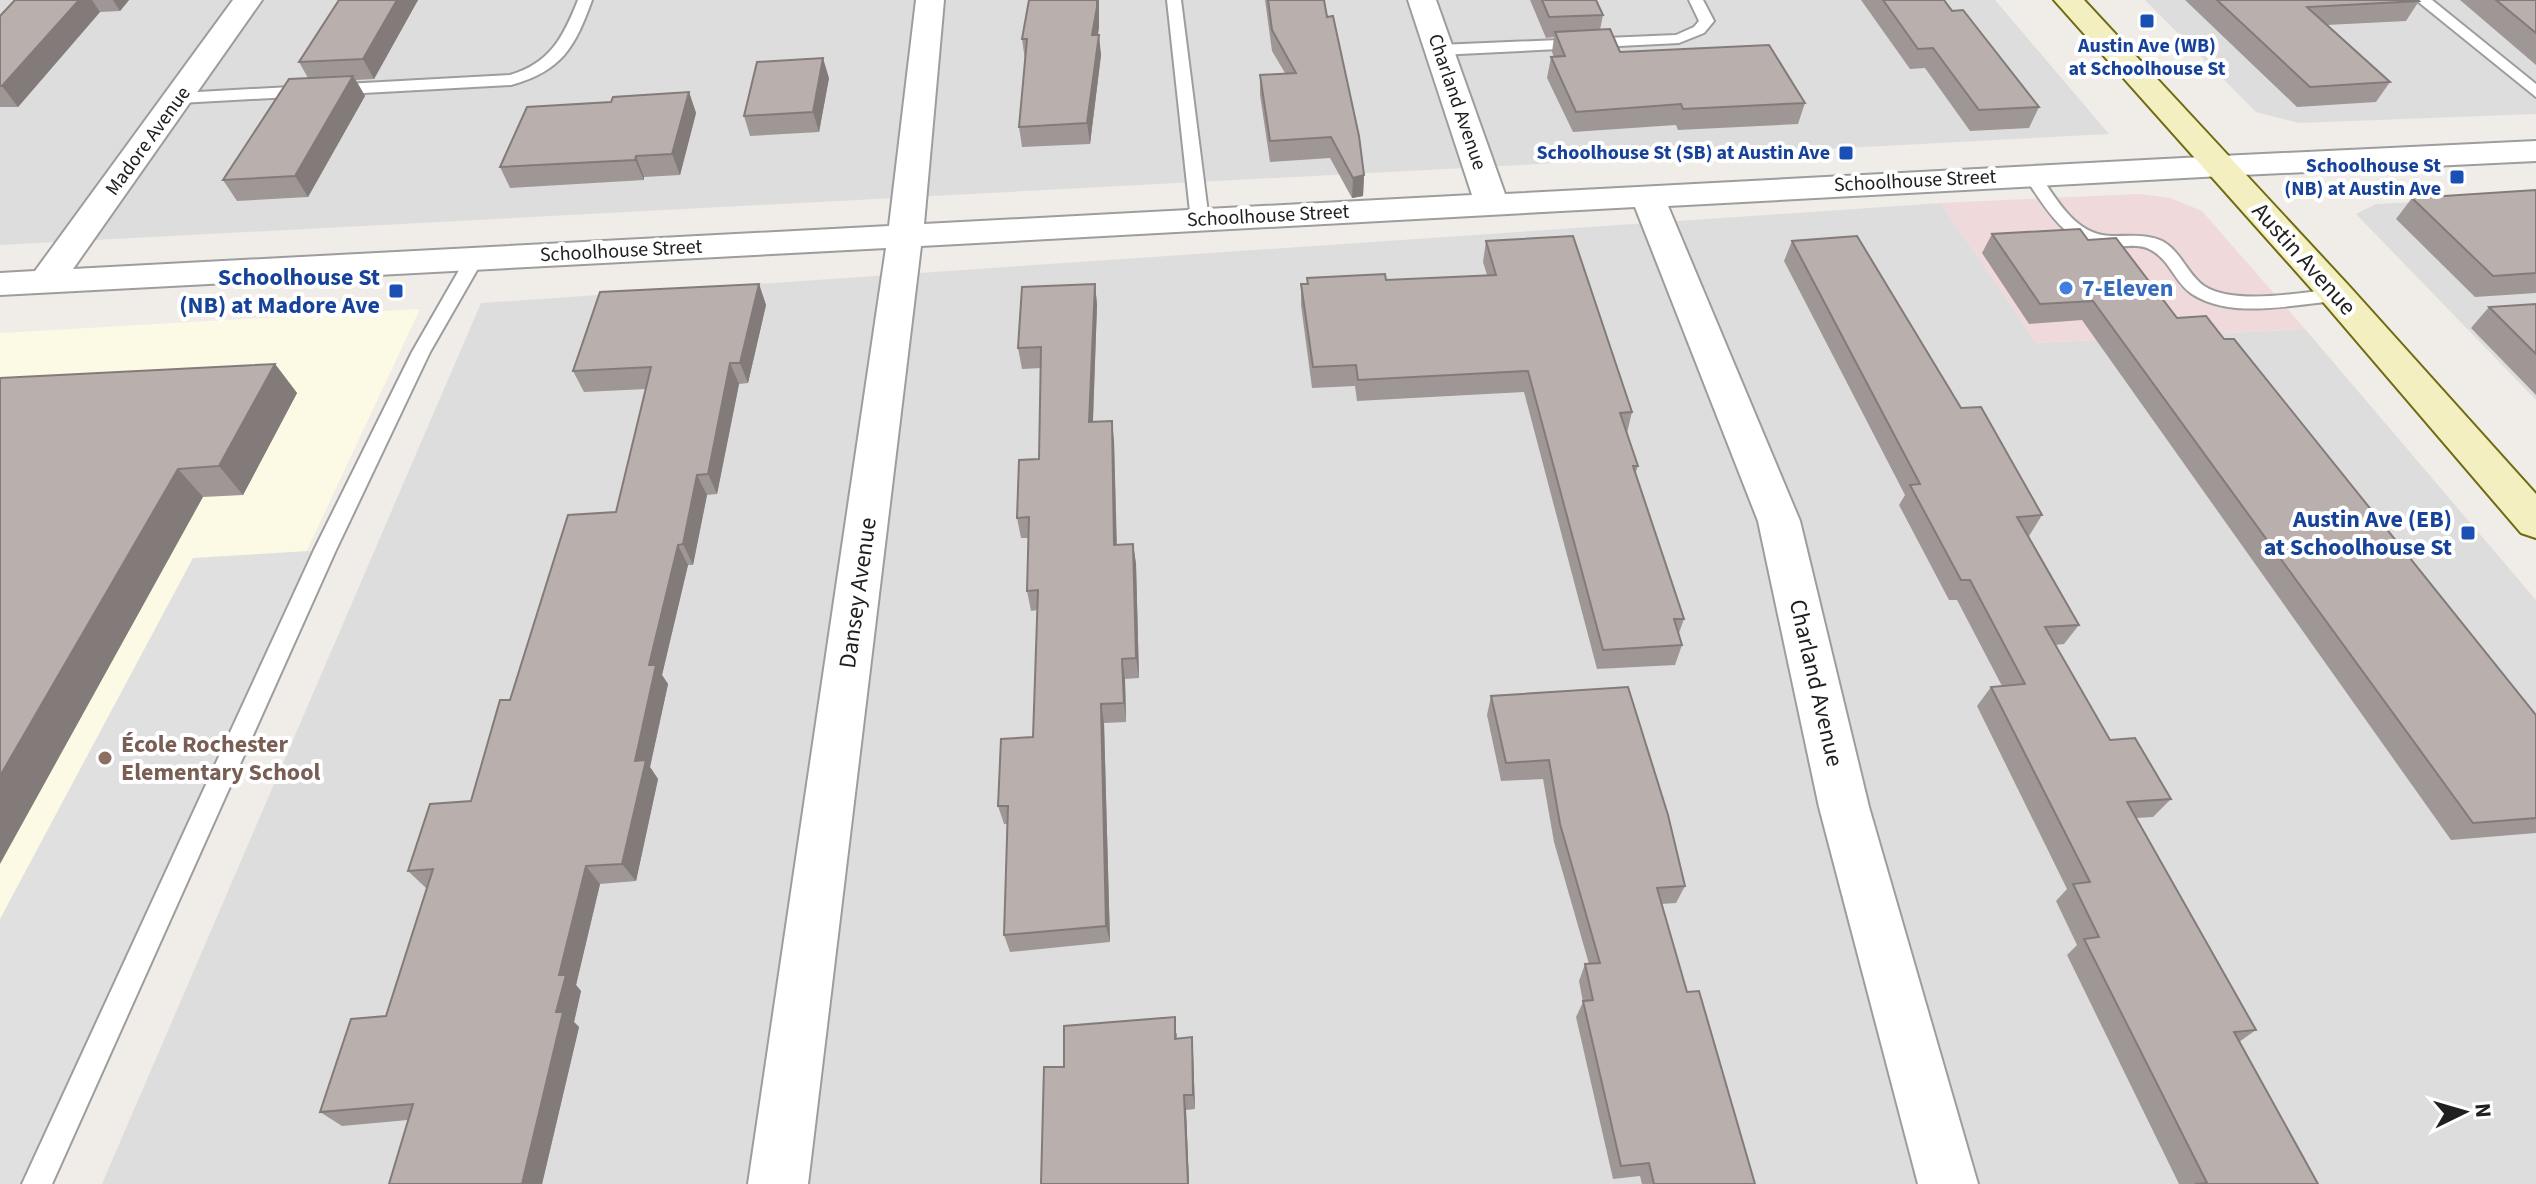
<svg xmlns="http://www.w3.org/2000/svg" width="2536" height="1184" font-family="'Source Sans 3',sans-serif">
<rect width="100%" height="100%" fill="#f0ece8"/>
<path fill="#dedddd" d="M 0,0 L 1995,0 L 2109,134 L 0,245 Z
M 2145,0 L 2536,0 L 2536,114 L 2299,123 L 2256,112 Z
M 2536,196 L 2536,400 L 2356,214 L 2376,204 Z
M 1941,203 L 2036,343 L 2305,329 L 2536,600 L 2536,1184 L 102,1184 L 481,303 Z"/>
<path fill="#efd9db" d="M 2139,194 L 2170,198 L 2202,211 L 2305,329 L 2036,343 L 1941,203 Z"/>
<path fill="#fcf9e4" d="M 420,309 L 10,1184 L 0,1184 L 0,333 Z"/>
<path fill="#e0e0e0" d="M 325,550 L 37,1184 L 0,1184 L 0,919 L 193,558 Z"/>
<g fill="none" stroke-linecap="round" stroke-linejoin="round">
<g stroke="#9d9d9d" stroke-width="4">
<path id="service" d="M 578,0 L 592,0 C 575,47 562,71 511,85 L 180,103 L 172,98 L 180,93 L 510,75 C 550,63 563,38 578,0 Z
M 1167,0 L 1181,0 L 1209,221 L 1200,226 L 1191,221 Z
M 1689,0 L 1703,0 L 1714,21 L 1704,33 L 1679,43 L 1439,55 L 1431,50 L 1439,45 L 1676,35 L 1694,27 L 1699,21 Z
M 2416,0 L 2432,0 L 2536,84 L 2536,97 Z
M 2032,171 L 2038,172 C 2057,200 2076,237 2114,236 C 2130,236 2147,234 2162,241 C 2181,251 2187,274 2204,286 C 2235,306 2301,292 2337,289 L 2346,295 L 2337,301 C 2293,304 2232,320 2192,294 C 2175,283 2170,260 2151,250 C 2139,243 2122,247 2109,247 C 2065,246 2046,208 2024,176 Z
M 475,252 L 484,258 L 430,352 L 336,550 L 52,1184 L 22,1184 L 314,550 L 412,352 L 466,258 Z"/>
</g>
<g stroke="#9d9d9d" stroke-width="4">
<path id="minor" d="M 233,0 L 262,0 L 73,269 L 889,226 L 916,0 L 944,0 L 924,224 L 1472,195 L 1408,0 L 1436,0 L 1505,194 L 2221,156 L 2233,159 L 2238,166 L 2233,173 L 2221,176 L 1668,206 L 1800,521 L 1869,807 L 1978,1184 L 1918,1184 L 1819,807 L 1758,521 L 1635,207 L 921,246 L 808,1184 L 748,1184 L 886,248 L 0,295 L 0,273 L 35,271 Z"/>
</g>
<g stroke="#9d9d9d" stroke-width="4">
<path id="tertiary" d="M 2536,141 L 2536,161 L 2221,176 L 2209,173 L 2204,166 L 2209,159 L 2221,156 Z"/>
</g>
<g stroke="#6f6b0f" stroke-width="4">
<path id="secondary" d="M 2054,0 L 2084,0 L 2350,287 L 2536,494 L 2536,538 L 2521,533 L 2324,303 Z"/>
</g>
<use href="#service" fill="#fff" fill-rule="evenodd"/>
<use href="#minor" fill="#fff" fill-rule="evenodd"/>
<use href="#tertiary" fill="#fff" fill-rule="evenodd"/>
<use href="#secondary" fill="#f4efc1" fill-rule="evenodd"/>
</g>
<path fill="#9f9795" d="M 15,0 L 129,0 L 120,11 L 100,12 L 18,107 L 0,107 L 0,16 Z
M 339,0 L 418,0 L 374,79 L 356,80 L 365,96 L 308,197 L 237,201 L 223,180 L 308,78 L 299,62 Z
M 1265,0 L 1324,0 L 1364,175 L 1363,196 L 1352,198 L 1330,158 L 1270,162 L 1260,95 L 1260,75 L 1285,73 L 1272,51 Z
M 1530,0 L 1596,0 L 1603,15 L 1600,30 L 1620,52 L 1805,103 L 1798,124 L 1678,130 L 1676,125 L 1573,132 L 1547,78 L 1551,57 L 1554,57 L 1552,52 L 1554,37 L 1546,38 Z
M 1861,0 L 1944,0 L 2039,107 L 2029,128 L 1970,131 L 1925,68 L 1910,69 Z
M 2185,0 L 2418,0 L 2419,1 L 2406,21 L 2327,25 L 2390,82 L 2376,102 L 2297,107 Z
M 2460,0 L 2536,0 L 2536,65 Z
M 1099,27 L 1098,35 L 1101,55 L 1090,144 L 1022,147 L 1019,127 L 1025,60 L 1022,39 Z
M 829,78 L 819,132 L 750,136 L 744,116 Z
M 689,92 L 696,113 L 680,175 L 644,177 L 644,180 L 510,188 L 500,167 Z
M 2536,190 L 2536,293 L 2475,297 L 2396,219 L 2412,198 Z
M 1992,234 L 2088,240 L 2177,318 L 2224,339 L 2536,715 L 2536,833 L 2451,840 L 2082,320 L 2029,324 L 1982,253 Z
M 1486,241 L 1632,412 L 1627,433 L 1638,466 L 1635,474 L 1684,619 L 1679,633 L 1682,645 L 1675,665 L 1597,669 L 1524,392 L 1357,401 L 1355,386 L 1312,388 L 1301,305 L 1301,284 L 1307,284 L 1307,278 L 1386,280 L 1487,275 L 1483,262 Z
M 1792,241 L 1961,408 L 2042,515 L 2029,536 L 2028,536 L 2079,625 L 2064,644 L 2055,645 L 2110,740 L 2171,799 L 2153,817 L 2136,818 L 2256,1030 L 2239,1042 L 2318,1184 L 2179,1184 L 2067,955 L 2077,945 L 2056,901 L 2067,889 L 1977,706 L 1991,687 L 2002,686 L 1957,600 L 1949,600 L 1899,505 L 1905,495 L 1784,261 Z
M 759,284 L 766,305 L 748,383 L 739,384 L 717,494 L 707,495 L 693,565 L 688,565 L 662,675 L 668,684 L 650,767 L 658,779 L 636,881 L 600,884 L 576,985 L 581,991 L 574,1022 L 579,1027 L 542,1184 L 389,1184 L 408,1120 L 342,1126 L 320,1112 L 386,1016 L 427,888 L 426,888 L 408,871 L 471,801 L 510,700 L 616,512 L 646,389 L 584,392 L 573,371 Z
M 1095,284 L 1097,305 L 1093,422 L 1114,441 L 1117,545 L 1133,544 L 1136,564 L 1139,678 L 1125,679 L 1126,722 L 1104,723 L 1110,942 L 1010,952 L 1004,935 L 1007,824 L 1004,824 L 998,806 L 1033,737 L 1037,610 L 1031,611 L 1027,591 L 1028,538 L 1021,538 L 1017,518 L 1039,459 L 1041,368 L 1022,369 L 1018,348 Z
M 2536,304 L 2536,395 L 2471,328 L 2489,307 Z
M 275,364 L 297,393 L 243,495 L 203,497 L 0,378 Z
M 1491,696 L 1685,886 L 1676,903 L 1661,904 L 1687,992 L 1755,1184 L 1642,1184 L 1640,1176 L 1613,1179 L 1576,1017 L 1583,1002 L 1579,981 L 1585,964 L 1589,964 L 1554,842 L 1543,779 L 1501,781 L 1487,715 Z
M 1177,1033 L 1177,1038 L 1192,1037 L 1193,1052 L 1195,1109 L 1186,1110 L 1189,1184 L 1041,1184 L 1064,1067 Z"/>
<path fill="#827b79" d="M 79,0 L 92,0 L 100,12 L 18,107 L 2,86 Z
M 113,0 L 129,0 L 120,11 Z
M 397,0 L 418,0 L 374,79 L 363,59 Z
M 1097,0 L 1099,0 L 1099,27 L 1094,55 L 1092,35 Z
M 1099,35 L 1101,55 L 1090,144 L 1087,123 Z
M 823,58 L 829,78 L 819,132 L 813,112 Z
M 353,76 L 365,96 L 308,197 L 295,176 Z
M 689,92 L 696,113 L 680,175 L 672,154 Z
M 636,156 L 644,177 L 644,180 L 635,160 Z
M 1364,175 L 1363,196 L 1352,198 L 1353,178 Z
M 759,284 L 766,305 L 748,383 L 740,363 Z
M 1095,284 L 1097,305 L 1092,443 L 1089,422 Z
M 730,363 L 739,384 L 717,494 L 708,474 Z
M 275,364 L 297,393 L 243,495 L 219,466 Z
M 1112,421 L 1114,441 L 1117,566 L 1114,545 Z
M 178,469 L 203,497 L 0,864 L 0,776 Z
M 697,475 L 707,495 L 693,565 L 683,544 Z
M 1133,544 L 1136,564 L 1139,678 L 1136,658 Z
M 678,545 L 688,565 L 662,675 L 668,684 L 650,767 L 658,779 L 636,881 L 622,864 L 649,665 Z
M 1122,659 L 1125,679 L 1126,722 L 1124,703 Z
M 1101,704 L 1104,723 L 1110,942 L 1106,926 Z
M 586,866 L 600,884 L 576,985 L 581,991 L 574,1022 L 579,1027 L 542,1184 L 522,1184 L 556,1012 L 559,975 Z
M 1192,1037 L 1193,1052 L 1195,1109 L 1193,1095 Z
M 1184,1095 L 1186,1110 L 1189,1184 L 1188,1184 Z"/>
<path fill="#b9b0ad" stroke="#827b79" stroke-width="2" d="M 15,0 L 79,0 L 2,86 L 0,86 L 0,16 Z
M 339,0 L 397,0 L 363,59 L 299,62 Z
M 1029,0 L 1097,0 L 1097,7 L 1092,35 L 1099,35 L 1087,123 L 1019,127 L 1027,39 L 1022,39 Z
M 1268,0 L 1324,0 L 1327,17 L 1333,16 L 1359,136 L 1364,175 L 1353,178 L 1331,137 L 1270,141 L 1260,75 L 1296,73 L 1272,30 Z
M 1542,0 L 1596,0 L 1603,15 L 1549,17 Z
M 1883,0 L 1944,0 L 1952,11 L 1963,10 L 2039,107 L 1979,110 L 1933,48 L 1918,49 Z
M 2217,0 L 2418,0 L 2419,1 L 2307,7 L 2390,82 L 2310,87 Z
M 2496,0 L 2536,0 L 2536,33 Z
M 1610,29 L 1620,52 L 1769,45 L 1805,103 L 1683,109 L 1681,104 L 1576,112 L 1551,57 L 1565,56 L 1555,32 Z
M 823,58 L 813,112 L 744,116 L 757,62 Z
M 353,76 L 295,176 L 223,180 L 289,79 Z
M 689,92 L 672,154 L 636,156 L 635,160 L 500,167 L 527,107 L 611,102 L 613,97 Z
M 2536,190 L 2536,273 L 2493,276 L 2412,198 Z
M 2080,229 L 2088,240 L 2116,238 L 2177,318 L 2206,316 L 2224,339 L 2234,339 L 2536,715 L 2536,818 L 2473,823 L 2093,301 L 2040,304 L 1992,234 Z
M 1573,236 L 1632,412 L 1620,413 L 1638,466 L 1633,466 L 1684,619 L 1674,619 L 1682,645 L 1603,650 L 1528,371 L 1358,380 L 1356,365 L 1313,367 L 1301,284 L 1308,284 L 1307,278 L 1385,274 L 1386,280 L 1496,275 L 1486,241 Z
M 1857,236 L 1961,408 L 1981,407 L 2042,515 L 2017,517 L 2079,625 L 2045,627 L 2110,740 L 2135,738 L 2171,799 L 2127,802 L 2256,1030 L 2234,1032 L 2318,1184 L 2195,1184 L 2207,1183 L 2084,939 L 2099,937 L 2073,884 L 2090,882 L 1991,687 L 2025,684 L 1970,580 L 1961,580 L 1910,485 L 1920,484 L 1792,241 Z
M 759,284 L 740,363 L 730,363 L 708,474 L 697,475 L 683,544 L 678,545 L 649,665 L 656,665 L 635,761 L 646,760 L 622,864 L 586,866 L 559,975 L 566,975 L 556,1012 L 563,1012 L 522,1184 L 389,1184 L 413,1104 L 320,1112 L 351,1019 L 386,1016 L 433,869 L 408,871 L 430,804 L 471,801 L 500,700 L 510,700 L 568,515 L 616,512 L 651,367 L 573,371 L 600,292 Z
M 1095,284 L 1089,422 L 1112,421 L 1114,545 L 1133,544 L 1136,658 L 1122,659 L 1124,703 L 1101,704 L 1106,926 L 1004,935 L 1008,806 L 998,806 L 1001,739 L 1033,737 L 1038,590 L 1027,591 L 1029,517 L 1017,518 L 1019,460 L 1039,459 L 1041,347 L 1018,348 L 1022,287 Z
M 2536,304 L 2536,354 L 2489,307 Z
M 275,364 L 219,466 L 178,469 L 0,776 L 0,378 Z
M 1628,687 L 1668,815 L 1685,886 L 1657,888 L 1687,992 L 1699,991 L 1755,1184 L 1654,1184 L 1649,1163 L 1621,1166 L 1583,1001 L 1593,1000 L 1585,964 L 1600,963 L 1560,824 L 1549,760 L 1506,763 L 1491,696 Z
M 1175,1017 L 1175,1039 L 1192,1037 L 1193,1095 L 1184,1095 L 1188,1184 L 1041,1184 L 1044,1067 L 1064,1067 L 1064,1026 Z"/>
<g fill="#1a4fb4" stroke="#fff" stroke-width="3">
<rect x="2139" y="13" width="16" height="16" rx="4"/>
<rect x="1838" y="145" width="16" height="16" rx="4"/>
<rect x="2449" y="169" width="16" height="16" rx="4"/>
<rect x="388" y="283" width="16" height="16" rx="4"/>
<rect x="2460" y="525" width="16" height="16" rx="4"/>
</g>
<circle fill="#3f7fe0" stroke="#fff" stroke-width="3" cx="2066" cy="288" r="8"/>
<circle fill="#8d6e63" stroke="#fff" stroke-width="3" cx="105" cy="758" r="8"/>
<g text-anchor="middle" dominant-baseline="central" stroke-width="8" stroke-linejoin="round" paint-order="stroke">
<g font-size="20" font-weight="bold" fill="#164399" stroke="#fff" text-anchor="end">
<text x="2147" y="46" text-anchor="middle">Austin Ave (WB)<tspan x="2147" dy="23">at Schoolhouse St</tspan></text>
<text x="1830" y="153">Schoolhouse St (SB) at Austin Ave</text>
<text x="2441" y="166">Schoolhouse St<tspan x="2441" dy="23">(NB) at Austin Ave</tspan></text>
</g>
<g font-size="20" fill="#202020" stroke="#fff">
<text transform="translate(1457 102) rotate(71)">Charland Avenue</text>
<text transform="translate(148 141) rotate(-54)">Madore Avenue</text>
<text transform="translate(1915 181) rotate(-3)">Schoolhouse Street</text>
<text transform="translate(1268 216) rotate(-3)">Schoolhouse Street</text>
<text transform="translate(621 251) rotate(-3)">Schoolhouse Street</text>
</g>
<g font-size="24" fill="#202020" stroke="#fff">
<text transform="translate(2304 259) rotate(48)">Austin Avenue</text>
<text transform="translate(858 593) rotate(-82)">Dansey Avenue</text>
<text transform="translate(1816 683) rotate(77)">Charland Avenue</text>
</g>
<g font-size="24" font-weight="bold" fill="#164399" stroke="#fff" text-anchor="end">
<text x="380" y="277">Schoolhouse St<tspan x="380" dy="28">(NB) at Madore Ave</tspan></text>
<text x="2452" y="519">Austin Ave (EB)<tspan x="2452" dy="28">at Schoolhouse St</tspan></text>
</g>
<g font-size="24" font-weight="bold" fill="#366cbe" stroke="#fff" text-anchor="start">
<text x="2082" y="288">7-Eleven</text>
</g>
<g font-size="24" font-weight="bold" fill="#785e54" stroke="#fff" text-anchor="start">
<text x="121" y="744">École Rochester<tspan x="121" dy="28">Elementary School</tspan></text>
</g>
</g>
<g transform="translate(2464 1112) rotate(85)" stroke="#ffffff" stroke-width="6" paint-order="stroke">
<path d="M0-6L14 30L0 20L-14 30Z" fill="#202020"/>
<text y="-12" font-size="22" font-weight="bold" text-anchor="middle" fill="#202020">N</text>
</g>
</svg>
